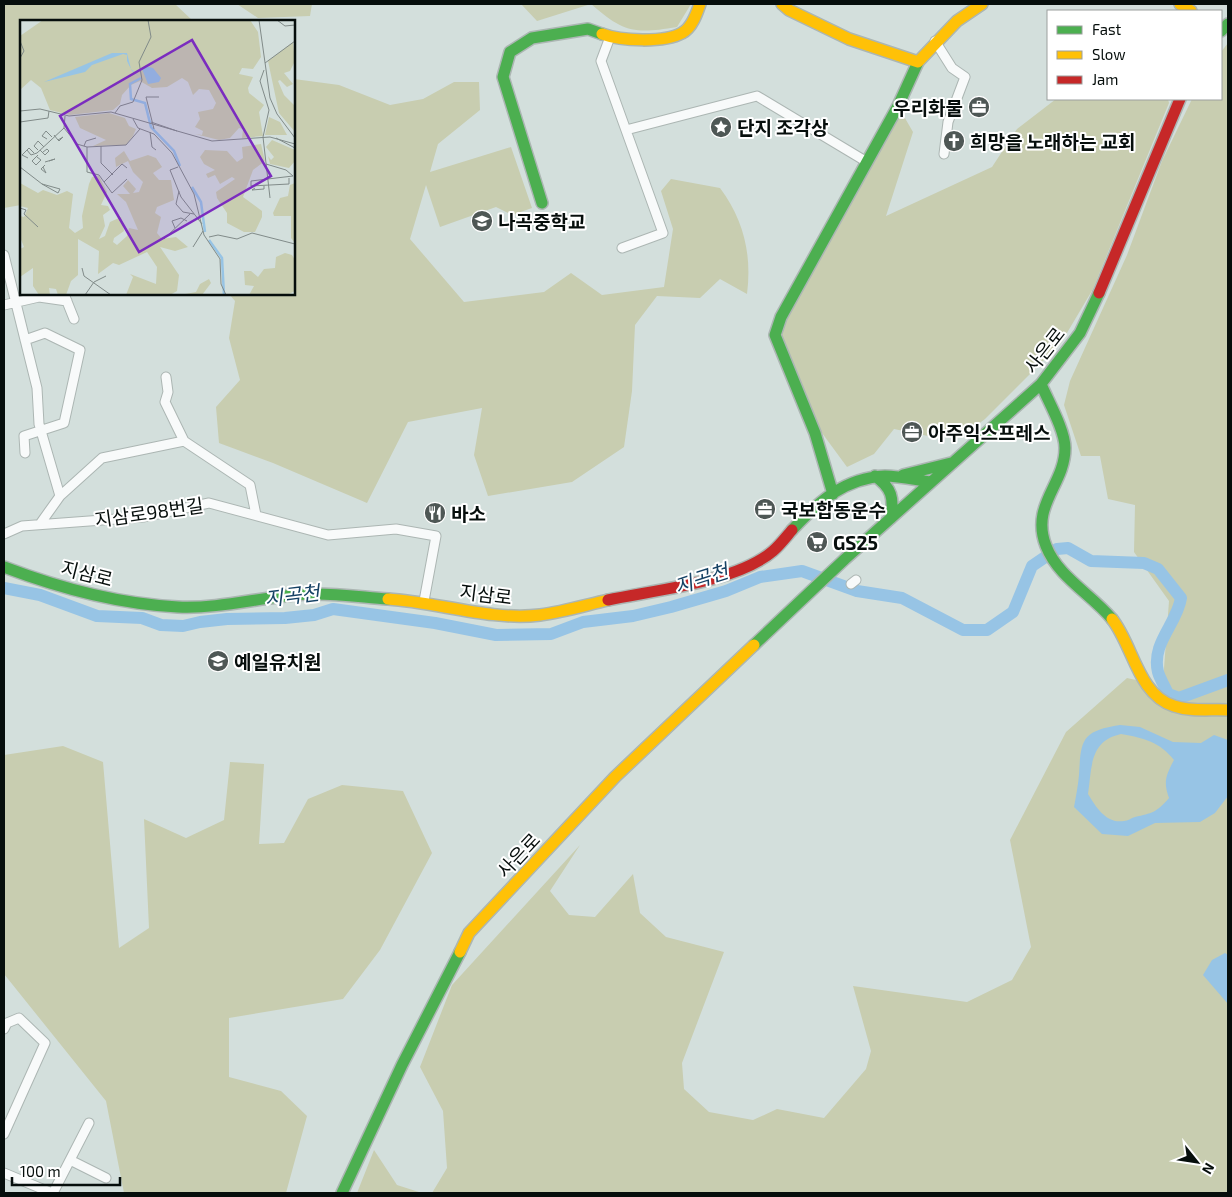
<svg xmlns="http://www.w3.org/2000/svg" width="1232" height="1197" font-family="'Exo 2','Noto Sans KR',sans-serif">
<rect width="100%" height="100%" fill="#d3dfdc"/>
<path fill="#c8cdb0" d="M 4,4 L 175,4 L 193,21 L 21,21 L 21,205 L 4,208 Z
M 237,4 L 312,4 L 310,16 L 258,18 Z
M 521,4 L 591,4 L 537,21 Z
M 591,4 L 691,4 L 677,27 C 635,34 624,33 591,4 Z
M 1228,43 L 1228,1193 L 432,1193 L 447,1168 L 443,1111 L 420,1067 L 452,985 L 580,845 L 550,891 L 569,915 L 595,917 L 633,874 L 640,913 L 666,937 L 724,952 L 682,1063 L 684,1089 L 709,1112 L 753,1120 L 777,1109 L 824,1118 L 866,1069 L 871,1051 L 853,986 L 967,1002 L 1012,980 L 1031,947 L 1010,840 L 1066,732 L 1127,678 C 1158,685 1159,685 1175,713 L 1178,702 L 1192,697 L 1199,691 L 1179,698 L 1163,682 L 1169,601 L 1134,552 L 1135,505 L 1108,499 L 1100,456 L 1081,456 L 1064,405 L 1070,381 L 1127,255 L 1162,161 L 1192,99 L 1221,99 L 1221,52 Z
M 294,79 L 339,85 L 390,105 L 423,99 L 454,82 L 479,82 L 480,110 L 438,144 L 430,172 L 511,147 L 532,208 L 512,215 L 496,207 L 440,227 L 426,185 L 410,239 L 464,302 L 544,292 L 571,273 L 602,295 L 664,287 L 673,229 L 661,191 L 671,179 L 720,188 C 744,220 752,255 747,294 L 720,279 L 700,298 L 657,296 L 635,325 L 632,391 L 624,447 L 572,482 L 488,496 L 474,455 L 482,408 L 408,422 L 367,503 L 273,463 L 219,443 L 216,407 L 240,380 L 229,338 L 235,301 L 229,294 L 294,294 Z
M 1056,99 L 1168,99 L 1169,103 L 1093,289 L 1061,343 L 985,419 L 969,431 L 928,436 L 894,429 L 874,454 L 847,467 L 811,418 L 775,335 L 898,106 L 913,132 L 886,216 L 992,167 L 1017,129 Z
M 63,746 L 103,762 L 119,948 L 149,928 L 144,819 L 186,838 L 224,820 L 230,762 L 264,764 L 259,844 L 284,843 L 308,799 L 342,785 L 403,791 L 432,853 L 380,950 L 343,999 L 229,1018 L 229,1077 L 281,1091 L 307,1116 L 286,1193 L 124,1193 L 106,1101 L 4,974 L 4,755 Z
M 374,1150 L 397,1185 L 422,1193 L 357,1193 Z"/>
<path fill="#97c4e5" fill-rule="evenodd" d="M 1120,725 L 1140,727 L 1173,742 L 1201,743 L 1214,735 L 1228,740 L 1228,796 L 1215,813 L 1200,822 L 1155,823 L 1128,836 L 1102,834 L 1074,807 C 1076,796 1078,786 1079,775 C 1081,740 1081,731 1120,725 ZM 1121,734 C 1144,738 1160,742 1174,760 C 1166,775 1163,782 1169,798 C 1156,813 1152,813 1135,817 C 1131,818 1128,821 1124,821 C 1106,824 1096,807 1088,794 C 1092,768 1089,741 1121,734 Z
M 1225,953 L 1228,955 L 1228,1004 L 1203,975 L 1212,960 Z"/>
<g fill="none" stroke-linecap="round" stroke-linejoin="round">
<path stroke="#97c4e5" stroke-width="12" d="M 4,588 L 40,595 L 97,616 L 142,618 L 161,625 L 183,626 L 200,622 L 227,619 L 285,618 L 314,615 L 333,609 L 435,623 L 496,635 L 551,634 L 583,622 L 633,616 L 671,607 L 726,591 L 760,577 L 802,571 L 857,591 L 902,598 L 963,630 L 987,630 L 1013,612 L 1032,566 L 1057,549 L 1068,548 L 1091,561 L 1144,563 L 1158,569 L 1181,598 C 1177,624 1151,643 1158,672 C 1160,679 1165,687 1168,694 L 1179,698 L 1228,680"/>
<g stroke="#acb6b3" stroke-width="11">
<path id="street" d="M 610,37 L 601,61 L 663,233 L 622,248
M 935,41 L 952,68 L 965,77 L 948,122 L 944,154
M 626,130 L 757,96 L 867,162
M 4,255 L 37,388 L 39,424 L 60,496
M 64,294 L 74,319
M 4,305 L 39,297 L 67,301
M 25,340 L 45,333 L 80,350 L 64,423 L 24,436 L 25,453
M 166,377 L 168,392 L 165,402 L 184,441
M 40,524 L 60,496 L 102,458 L 184,441 L 250,485 L 256,515
M 4,534 L 22,526 L 143,517 L 209,503 L 328,535 L 396,529 L 436,536 L 424,601
M 851,584 L 856,580
M 4,1029 L 7,1023 L 19,1018 L 45,1043 L 4,1134
M 70,1160 L 106,1178
M 4,1173 L 52,1193
M 53,1193 L 89,1123"/>
</g>
<g stroke="#acb6b3" stroke-width="14">
<path id="fast" d="M 1221,31 L 1228,24
M 542,203 L 503,77 L 510,52 L 532,38 L 588,29 L 602,34
M 1041,384 C 1048,401 1065,430 1065,448 C 1065,485 1030,505 1046,546 C 1058,577 1091,594 1112,619
M 903,475 L 951,463
M 875,476 C 892,488 894,498 891,518
M 833,494 L 815,433 L 775,335 L 781,317 L 898,106 L 918,62
M 792,530 C 818,502 844,478 885,476 C 900,476 916,480 931,482
M 4,567 C 59,588 120,604 178,607 C 222,609 264,596 308,594 C 334,593 361,597 388,599
M 754,645 L 845,559 L 1041,384 L 1080,333 L 1099,293
M 342,1193 L 402,1065 L 460,952"/>
</g>
<g stroke="#acb6b3" stroke-width="14">
<path id="slow" d="M 782,4 L 789,10 L 849,39 L 918,62 L 957,21 L 982,4
M 1180,4 L 1191,11
M 602,34 C 621,41 664,43 682,33 C 692,28 697,13 700,4
M 388,599 C 437,602 491,621 540,615 C 563,612 586,605 608,600
M 1112,619 C 1133,645 1138,695 1174,706 C 1191,712 1210,709 1228,710
M 460,952 L 469,933 L 615,777 L 754,645"/>
</g>
<g stroke="#acb6b3" stroke-width="14">
<path id="jam" d="M 1099,293 L 1180,99
M 608,600 C 655,590 737,582 773,551 C 780,545 786,537 792,530"/>
</g>
<use href="#street" stroke="#f8fafa" stroke-width="9"/>
<use href="#fast" stroke="#4caf50" stroke-width="11"/>
<use href="#slow" stroke="#ffc107" stroke-width="11"/>
<use href="#jam" stroke="#c62828" stroke-width="11"/>
</g>
<defs>
<g id="office-disc" transform="scale(1.125)"><circle r="9.5" fill="#4e5755" stroke="#fff"/><path d="M-6-3h4V-5.5h4V-3h4V5H-6ZM-1-4.5V-3h2v-1.5ZM-6 0V1H6V0Z" fill="#fff"/></g>
<g id="sight-disc" transform="scale(1.125)"><circle r="9.5" fill="#4e5755" stroke="#fff"/><path d="M0-6L1.8-2.2L6-1.7L2.9 1.2L3.7 5.4L0 3.3L-3.7 5.4L-2.9 1.2L-6-1.7L-1.8-2.2Z" fill="#fff"/></g>
<g id="church-disc" transform="scale(1.125)"><circle r="9.5" fill="#4e5755" stroke="#fff"/><path d="M-1.2-6h2.4v3.5h3.3v2.4h-3.3V6h-2.4V-.1h-3.3v-2.4h3.3Z" fill="#fff"/></g>
<g id="school-disc" transform="scale(1.125)"><circle r="9.5" fill="#4e5755" stroke="#fff"/><path d="M0-5L7-2L0 1L-7-2ZM-4 1L0 2.5L4 1V4Q0 6-4 4Z" fill="#fff"/></g>
<g id="restaurant-disc" transform="scale(1.125)"><circle r="9.5" fill="#4e5755" stroke="#fff"/><path d="M-5-6h1v4h1v-4h1v4h1v-4h1v5L-1.5 .5V6h-2V.5L-5-1ZM5-6V6H3V1.5H1.5Q1.5-4 5-6Z" fill="#fff"/></g>
<g id="supermarket-disc" transform="scale(1.125)"><circle r="9.5" fill="#4e5755" stroke="#fff"/><path d="M-6-5.5h2.5l.6 2H6L4.5 2H-2.5L-4.4-4H-6ZM-1.5 3.2a1.3 1.3 0 1 0 .1 0ZM3 3.2a1.3 1.3 0 1 0 .1 0Z" fill="#fff"/></g>
</defs>
<g fill-rule="evenodd">
<use href="#office-disc" x="979" y="107"/>
<use href="#sight-disc" x="721" y="127"/>
<use href="#church-disc" x="954" y="141"/>
<use href="#school-disc" x="482" y="221"/>
<use href="#office-disc" x="912" y="432"/>
<use href="#office-disc" x="765" y="509"/>
<use href="#restaurant-disc" x="435" y="513"/>
<use href="#supermarket-disc" x="817" y="542"/>
<use href="#school-disc" x="218" y="661"/>
</g>
<g text-anchor="middle" dominant-baseline="central" stroke-width="4" stroke-linejoin="round" paint-order="stroke">
<g font-size="19" font-weight="bold" fill="#060e0c" stroke="#fff" text-anchor="start">
<text x="963" y="107" text-anchor="end">우리화물</text>
<text x="737" y="127">단지 조각상</text>
<text x="970" y="141">희망을 노래하는 교회</text>
<text x="498" y="221">나곡중학교</text>
<text x="928" y="432">아주익스프레스</text>
<text x="781" y="509">국보합동운수</text>
<text x="451" y="513">바소</text>
<text x="833" y="542">GS25</text>
<text x="234" y="661">예일유치원</text>
</g>
<g font-size="19" fill="#060e0c" stroke="#fff">
<text transform="translate(1044 350) rotate(-52)">사은로</text>
<text transform="translate(149 512) rotate(-8)">지삼로98번길</text>
<text transform="translate(87 573) rotate(14)">지삼로</text>
<text transform="translate(486 594) rotate(7)">지삼로</text>
<text transform="translate(518 855) rotate(-47)">사은로</text>
</g>
<g font-size="20" font-style="italic" fill="#164264" stroke="#fff">
<text transform="translate(701 578) rotate(-18)">지곡천</text>
<text transform="translate(292 595) rotate(-7)">지곡천</text>
</g>
</g>
<g transform="translate(20 20)">
<rect width="275" height="275" fill="#d3dfdc"/>
<path d="M 23,0 L 230,0 L 238,12 L 241,37 L 233,49 L 222,48 L 219,54 L 233,57 L 228,68 L 229,73 L 244,85 L 239,92 L 243,116 L 222,118 L 223,109 L 219,108 L 210,118 L 199,120 L 175,114 L 182,115 L 183,111 L 175,107 L 180,99 L 178,92 L 193,89 L 196,83 L 189,70 L 179,69 L 173,75 L 168,62 L 162,58 L 147,67 L 132,68 L 120,61 L 111,65 L 102,75 L 100,84 L 93,90 L 50,95 L 30,90 L 21,68 L 11,60 L 0,70 L 0,16 ZM 273,22 L 275,41 L 270,51 L 264,53 L 273,64 L 267,67 L 260,60 L 258,61 L 264,75 L 275,86 L 275,112 L 259,93 L 248,41 ZM 89,93 L 105,98 L 109,106 L 116,109 L 113,116 L 106,125 L 73,126 L 86,120 L 60,108 L 55,97 ZM 249,97 L 260,102 L 267,115 L 245,115 ZM 252,120 L 275,130 L 275,141 L 269,148 L 250,144 L 248,136 L 251,140 L 254,137 L 246,127 ZM 241,124 L 245,141 L 233,150 L 223,177 L 242,191 L 242,197 L 235,212 L 224,212 L 207,203 L 207,193 L 197,178 L 196,172 L 215,159 L 212,157 L 200,164 L 195,155 L 188,158 L 186,154 L 195,150 L 184,144 L 180,137 L 185,130 L 207,131 L 217,142 L 223,138 L 222,127 ZM 104,131 L 110,141 L 128,135 L 136,138 L 142,147 L 133,153 L 139,160 L 151,160 L 154,180 L 137,187 L 135,193 L 141,197 L 137,213 L 142,219 L 156,217 L 168,227 L 155,231 L 140,227 L 159,255 L 157,271 L 150,275 L 106,275 L 113,257 L 110,254 L 136,264 L 137,247 L 127,232 L 99,245 L 93,243 L 78,254 L 79,231 L 58,219 L 58,255 L 51,261 L 46,275 L 38,275 L 36,269 L 29,268 L 30,275 L 19,275 L 13,266 L 13,248 L 0,257 L 0,229 L 4,227 L 0,217 L 0,196 L 4,197 L 8,188 L 0,186 L 0,163 L 18,173 L 23,170 L 37,175 L 47,171 L 53,174 L 49,208 L 55,213 L 63,208 L 62,196 L 69,164 L 72,157 L 79,156 L 87,172 L 81,185 L 88,186 L 90,190 L 83,195 L 85,206 L 79,219 L 85,216 L 90,202 L 101,197 L 104,211 L 94,218 L 93,222 L 97,225 L 107,216 L 109,208 L 118,210 L 106,182 L 97,174 L 110,174 L 103,166 L 108,160 L 116,169 L 113,173 L 119,172 L 123,162 L 113,152 L 108,141 L 96,147 L 95,138 ZM 275,163 L 275,223 L 271,218 L 271,196 L 254,196 L 253,193 L 260,178 L 268,176 L 270,165 ZM 265,233 L 272,235 L 275,240 L 275,271 L 267,275 L 229,275 L 234,266 L 225,265 L 224,251 L 231,251 L 238,257 L 244,249 L 255,248 L 256,237 ZM 189,259 L 191,263 L 182,275 L 160,275 L 176,272 L 180,264 Z" fill="#c8cdb0"/>
<path d="M 92,33 L 107,33 L 111,49 L 120,57 L 112,51 L 107,41 L 107,35 L 103,34 L 72,45 L 65,52 L 24,62 ZM 125,46 L 133,48 L 141,58 L 139,62 L 128,64 L 122,49 Z" fill="#97c4e5"/>
<path fill="none" stroke="#97c4e5" stroke-width="2.5" d="M 121,58 L 110,64 L 111,79 L 125,83 L 131,107 L 154,131 L 160,146M 172,167 L 181,182 L 185,212M 189,220 L 202,238 L 204,275"/>
<path fill="none" stroke="#818b89" stroke-width="1" d="M 239,0 L 250,78 L 257,94 L 275,118M 257,0 L 265,6 L 275,5M 0,21 L 4,31 L 0,38M 245,43 L 275,21M 244,50 L 240,61 L 249,90 L 243,117 L 250,178M 0,91 L 20,89 L 49,96 L 91,92 L 192,121 L 250,117 L 275,124M 95,93 L 100,86 L 113,82 L 122,60 L 119,42 L 131,17 L 128,0M 45,96 L 44,108 L 57,124 L 67,127 L 67,152 L 79,155 L 92,173 L 107,159M 113,99 L 118,108 L 134,114 L 152,133 L 174,174 L 184,215 L 200,239 L 201,264 L 206,275M 0,102 L 28,98 L 29,91M 131,102 L 157,111M 134,109 L 126,77 L 139,77M 130,112 L 132,127 L 136,130M 34,115 L 38,120 L 39,121 L 43,117 L 38,120M 256,118 L 275,128M 27,119 L 22,116 L 26,111 L 32,117M 64,126 L 66,121 L 76,118M 81,126 L 81,143 L 93,155M 67,127 L 106,125 L 120,109M 7,130 L 11,135 L 17,133 L 44,108M 18,130 L 14,126 L 18,121 L 24,127M 20,130 L 25,135 L 29,131 L 27,129 L 23,132M 17,137 L 21,140 L 16,145 L 12,141 L 18,135M 8,138 L 2,135 L 9,128 L 14,133M 25,142 L 35,139 L 29,141M 246,144 L 266,150 L 273,156 L 231,161 L 231,166 L 269,164 L 269,158M 0,147 L 22,164 L 40,169 L 38,173 L 22,164M 23,147 L 26,153 L 21,149 L 25,145M 158,147 L 150,150 L 161,177 L 182,204M 84,162 L 102,144 L 107,148M 235,168 L 232,170 L 244,169 L 244,166M 159,171 L 156,184 L 163,192 L 174,194M 0,188 L 6,190 L 4,194 L 18,207M 155,208 L 152,201 L 161,198 L 167,201M 189,217 L 198,215 L 217,219 L 232,213 L 275,224M 144,219 L 170,194M 173,227 L 183,211M 62,248 L 64,256 L 91,275M 65,275 L 74,262 L 86,256"/>
<path fill="#7b2cbf" fill-opacity="0.15" stroke="#7b2cbf" stroke-width="2.5" d="M 172,20 L 251,156 L 119,232 L 40,96 Z"/>
<rect width="275" height="275" fill="none" stroke="#060e0c" stroke-width="2.5"/>
</g>
<rect width="1232" height="1197" fill="none" stroke="#060e0c" stroke-width="10"/>
<rect x="1047" y="10" width="175" height="90" fill="#ffffff" stroke="#9b9f9e"/>
<rect x="1057" y="26" width="25" height="8" fill="#4caf50" stroke="#9b9f9e"/>
<text x="1092" y="35" font-size="15" fill="#060e0c">Fast</text>
<rect x="1057" y="51" width="25" height="8" fill="#ffc107" stroke="#9b9f9e"/>
<text x="1092" y="60" font-size="15" fill="#060e0c">Slow</text>
<rect x="1057" y="76" width="25" height="8" fill="#c62828" stroke="#9b9f9e"/>
<text x="1092" y="85" font-size="15" fill="#060e0c">Jam</text>
<g transform="translate(1197 1162) rotate(120)" stroke="#ffffff" stroke-width="4" paint-order="stroke">
<path d="M0-4L9 19L0 12L-9 19Z" fill="#060e0c"/>
<text y="-8" font-size="14" font-weight="bold" text-anchor="middle" fill="#060e0c">N</text>
</g>
<path d="M12 1177v8h108v-8" fill="none" stroke="#060e0c" stroke-width="2.5"/>
<text x="20" y="1177" font-size="15" fill="#060e0c" stroke="#ffffff" stroke-width="4" paint-order="stroke">100 m</text>
</svg>
